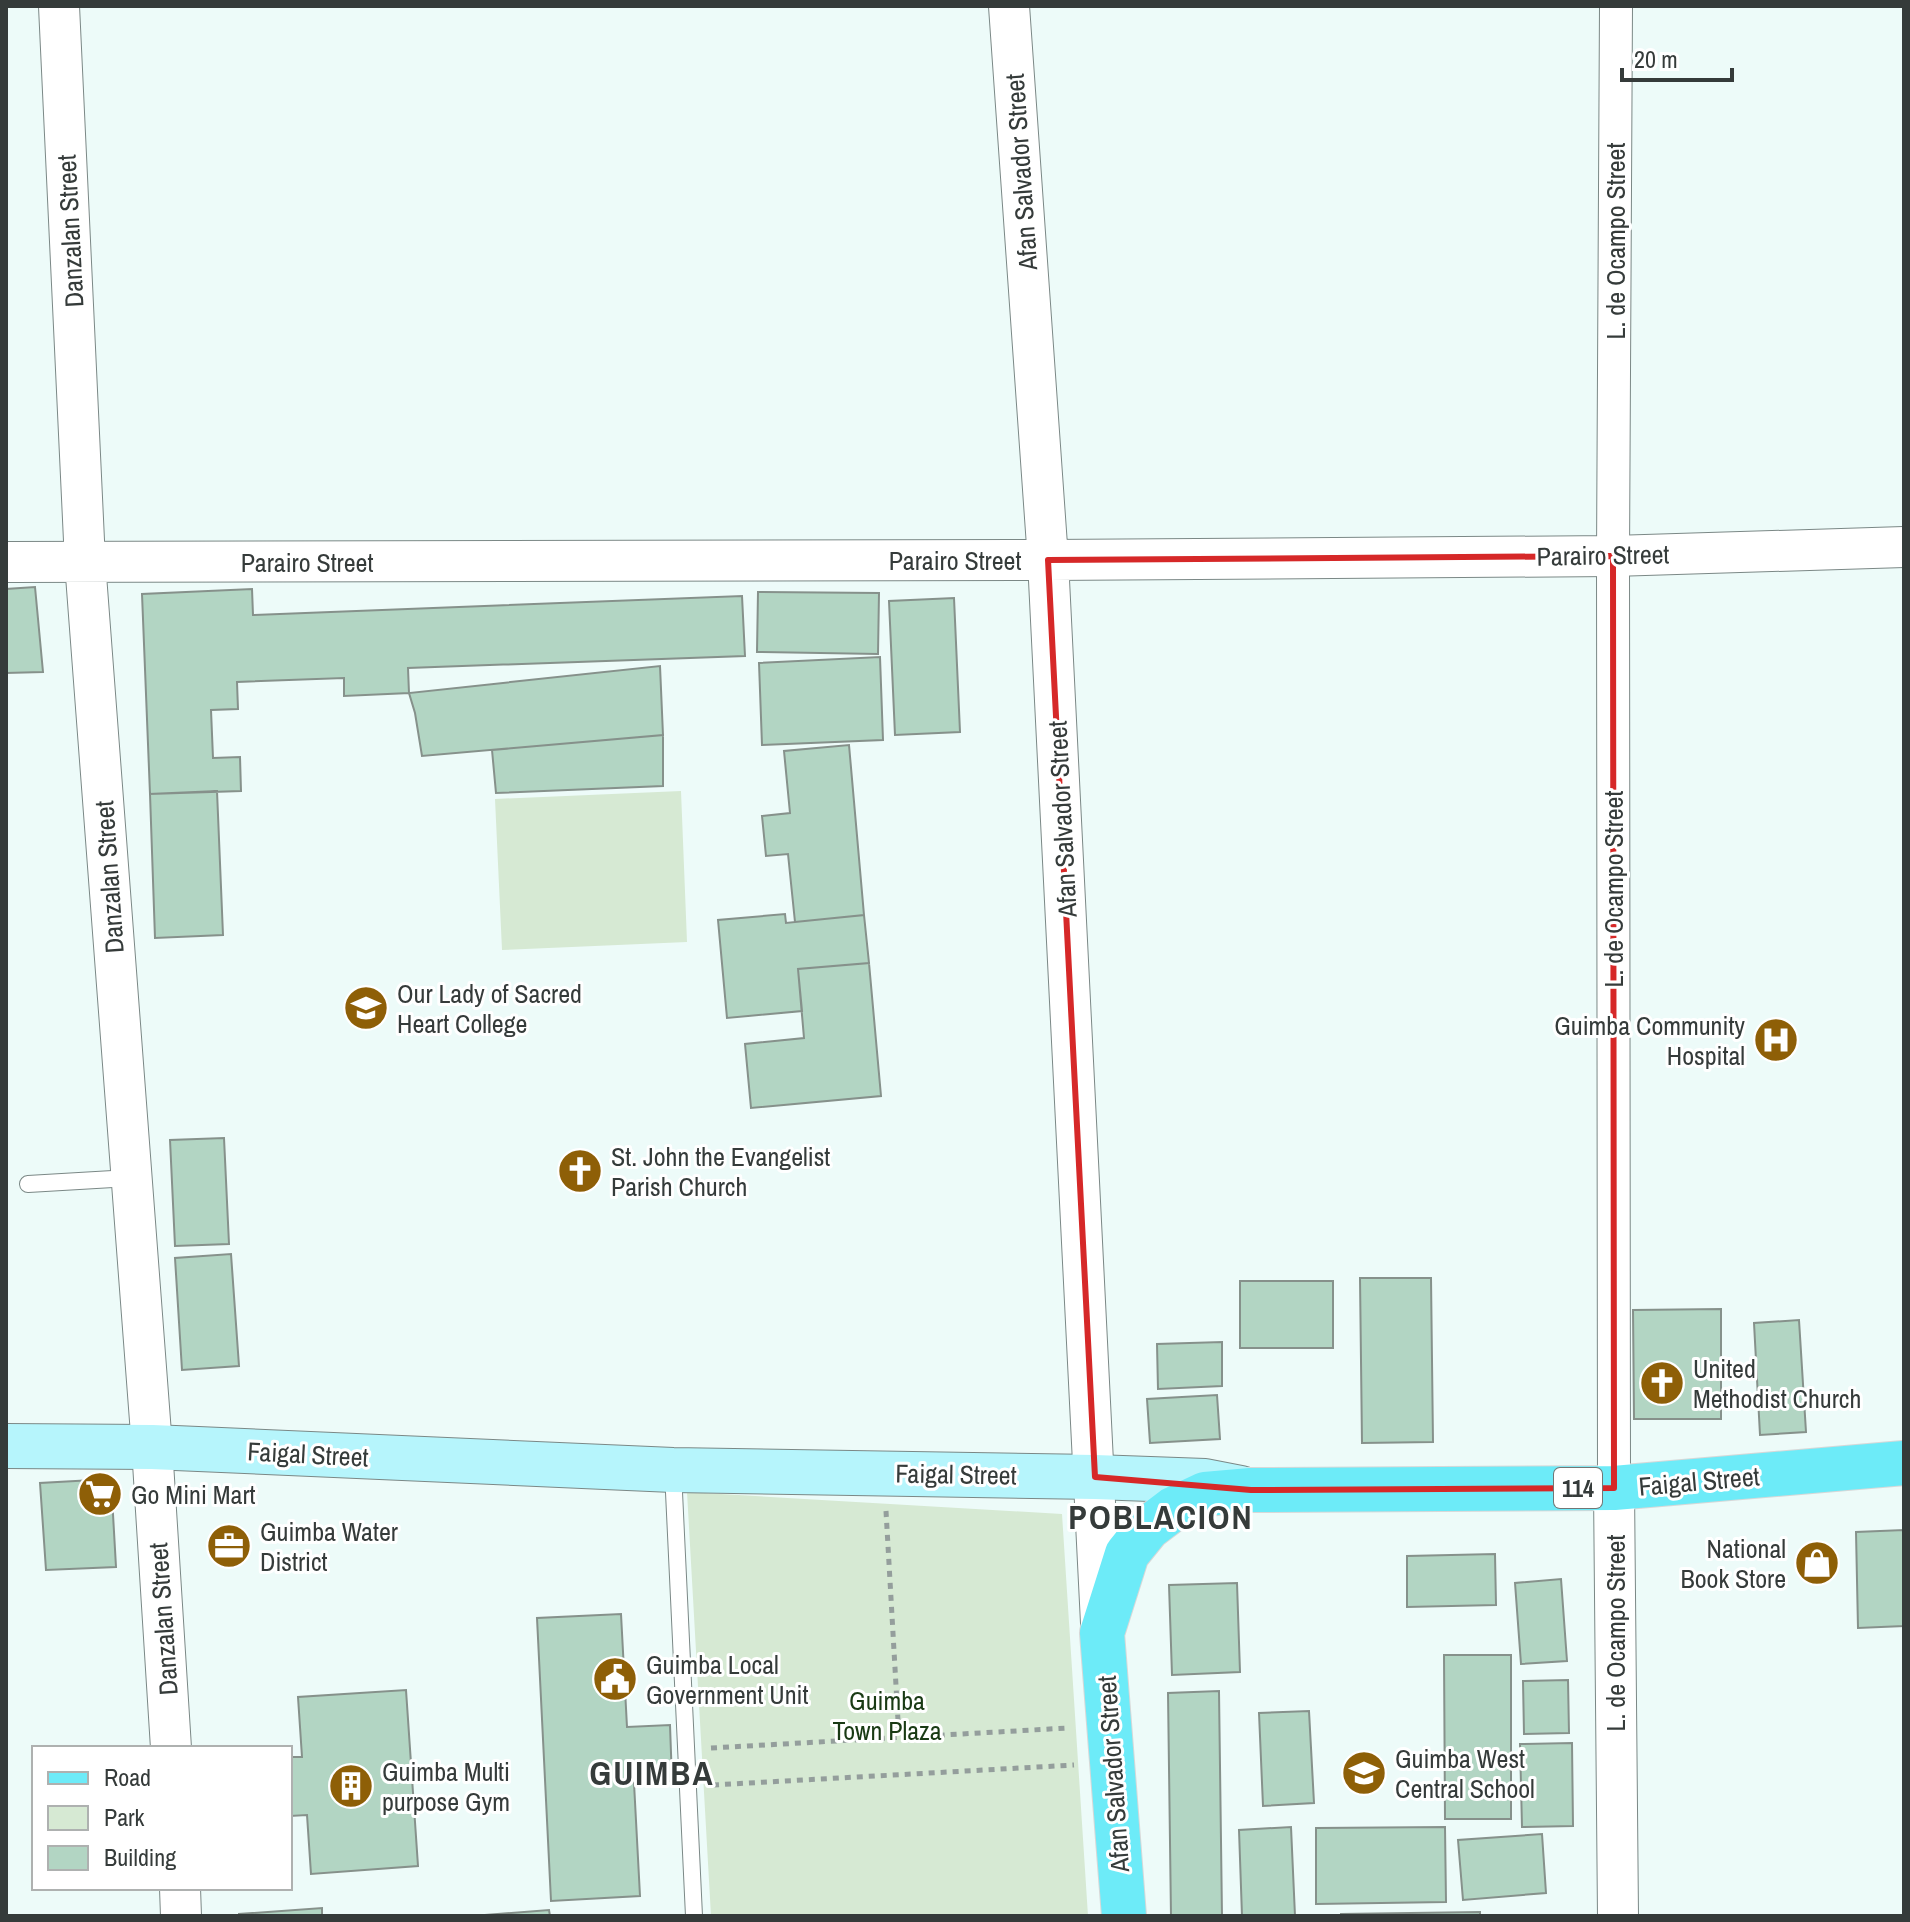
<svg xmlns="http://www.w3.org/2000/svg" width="1910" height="1922" font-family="'Archivo Narrow',sans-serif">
<rect width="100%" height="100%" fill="#edfbf9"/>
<path fill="#d6e9d3" d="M 681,791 L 687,942 L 502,950 L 495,799 Z
M 687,1492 L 1062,1514 L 1088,1916 L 711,1916 Z"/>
<path fill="#b2d5c3" stroke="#86918b" stroke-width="2" d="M 35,587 L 43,672 L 6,673 L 6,589 Z
M 252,589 L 253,615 L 742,596 L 745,656 L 408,668 L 409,693 L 344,696 L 344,678 L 237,682 L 238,709 L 211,710 L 213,758 L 240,757 L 241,791 L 150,794 L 142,594 Z
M 758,592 L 879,593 L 878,654 L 757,652 Z
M 954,598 L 960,732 L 895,735 L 889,601 Z
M 880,657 L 883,740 L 762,745 L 759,663 Z
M 660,666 L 663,735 L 422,756 L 415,713 L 409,693 Z
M 663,735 L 663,786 L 496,793 L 492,750 Z
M 849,745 L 864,915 L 795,922 L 788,854 L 766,856 L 762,816 L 790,813 L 784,751 Z
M 217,791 L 223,935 L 155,938 L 150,794 Z
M 785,914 L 786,923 L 864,915 L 869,963 L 798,969 L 802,1011 L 727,1018 L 718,920 Z
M 869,963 L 881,1096 L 751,1108 L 745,1044 L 804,1038 L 798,969 Z
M 224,1138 L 229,1244 L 175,1246 L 170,1140 Z
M 231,1254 L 239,1366 L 182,1370 L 175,1258 Z
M 1360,1278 L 1431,1278 L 1433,1442 L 1362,1443 Z
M 1240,1281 L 1333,1281 L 1333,1348 L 1240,1348 Z
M 1721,1309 L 1721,1419 L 1634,1419 L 1633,1310 Z
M 1799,1320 L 1806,1432 L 1760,1435 L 1754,1323 Z
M 1222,1342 L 1222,1386 L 1158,1389 L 1157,1344 Z
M 1217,1395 L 1220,1439 L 1150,1443 L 1147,1399 Z
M 111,1479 L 116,1567 L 46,1570 L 40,1483 Z
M 1904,1530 L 1904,1626 L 1858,1628 L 1856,1532 Z
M 1495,1554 L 1496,1605 L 1407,1607 L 1407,1556 Z
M 1561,1579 L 1567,1661 L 1521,1664 L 1515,1583 Z
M 1237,1583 L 1240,1672 L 1172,1675 L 1169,1585 Z
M 621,1614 L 627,1727 L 670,1725 L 672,1781 L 634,1783 L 640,1896 L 551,1901 L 537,1618 Z
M 1444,1655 L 1511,1655 L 1511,1819 L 1445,1819 Z
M 1568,1680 L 1569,1733 L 1524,1734 L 1523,1681 Z
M 406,1690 L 418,1866 L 311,1874 L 307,1815 L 290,1816 L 290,1757 L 302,1757 L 298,1697 Z
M 1219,1691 L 1222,1916 L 1171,1916 L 1168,1693 Z
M 1309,1711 L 1314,1803 L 1263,1806 L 1259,1713 Z
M 1572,1743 L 1573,1826 L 1522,1827 L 1520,1744 Z
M 1291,1827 L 1295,1916 L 1242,1916 L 1239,1830 Z
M 1445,1827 L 1446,1902 L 1316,1904 L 1316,1828 Z
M 1542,1834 L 1546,1893 L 1463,1900 L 1458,1840 Z
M 322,1908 L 322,1916 L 239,1916 L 239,1914 Z
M 549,1910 L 550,1916 L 472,1916 Z
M 1480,1912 L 1480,1916 L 1341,1916 L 1341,1914 Z"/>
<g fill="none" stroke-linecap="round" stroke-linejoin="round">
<g stroke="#7b8886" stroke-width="18">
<path id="service" d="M 28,1184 L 130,1178
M 673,1471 L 694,1916"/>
</g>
<g stroke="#7b8886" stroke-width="34">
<path id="minor" d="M 1614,1488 L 1613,556 L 1616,6"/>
</g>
<g stroke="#7b8886" stroke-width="42">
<path id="tertiary" d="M 59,6 L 85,562 L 152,1447 L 171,1748
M 1009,6 L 1048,560 L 1101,1623
M 6,562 L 1048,560 L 1613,556 L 1904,547
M 1614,1488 L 1618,1916
M 180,1888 L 181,1916"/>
</g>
<g stroke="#7b8886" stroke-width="46">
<path id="secondary" d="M 6,1446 L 152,1447 L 673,1470 L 1095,1477 L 1205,1481 L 1241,1488"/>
</g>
<g stroke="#d7d8d8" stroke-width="46">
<path id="primary" d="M 1124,1916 L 1102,1633 L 1127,1554 L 1148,1528 L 1173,1509 L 1205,1494 L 1251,1490 L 1614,1488 L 1904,1463"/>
</g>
<path stroke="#949e9c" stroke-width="5" stroke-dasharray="6 6" stroke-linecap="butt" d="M 886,1511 L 899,1738
M 711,1748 L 1068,1728
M 713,1785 L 1074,1765"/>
<use href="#service" stroke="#fff" stroke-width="16"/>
<use href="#minor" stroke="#fff" stroke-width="32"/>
<use href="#tertiary" stroke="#fff" stroke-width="40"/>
<use href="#secondary" stroke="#b6f5fc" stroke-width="44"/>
<use href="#primary" stroke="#6debf8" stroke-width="44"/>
</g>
<path fill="none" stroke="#d62828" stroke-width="6" stroke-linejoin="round" d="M 1613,556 L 1614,1488 L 1251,1490 L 1095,1477 L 1048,560 Z"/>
<defs>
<g id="university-disc" transform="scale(2.3)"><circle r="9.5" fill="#8e5f07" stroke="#fff"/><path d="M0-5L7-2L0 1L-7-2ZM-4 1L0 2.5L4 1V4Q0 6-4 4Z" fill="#fff"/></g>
<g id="hospital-disc" transform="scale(2.3)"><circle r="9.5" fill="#8e5f07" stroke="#fff"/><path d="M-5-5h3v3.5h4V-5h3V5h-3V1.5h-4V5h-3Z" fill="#fff"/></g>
<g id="church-disc" transform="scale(2.3)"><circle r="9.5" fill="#8e5f07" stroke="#fff"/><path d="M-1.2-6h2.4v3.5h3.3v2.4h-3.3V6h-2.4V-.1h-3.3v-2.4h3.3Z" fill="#fff"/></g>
<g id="supermarket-disc" transform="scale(2.3)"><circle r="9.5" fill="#8e5f07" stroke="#fff"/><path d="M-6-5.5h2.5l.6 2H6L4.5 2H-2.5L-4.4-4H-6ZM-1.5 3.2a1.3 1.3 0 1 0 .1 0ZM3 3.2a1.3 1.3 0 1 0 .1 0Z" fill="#fff"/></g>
<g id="office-disc" transform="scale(2.3)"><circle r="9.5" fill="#8e5f07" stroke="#fff"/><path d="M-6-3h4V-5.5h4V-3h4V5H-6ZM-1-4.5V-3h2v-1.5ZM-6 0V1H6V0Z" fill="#fff"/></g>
<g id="shop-disc" transform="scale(2.3)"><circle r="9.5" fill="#8e5f07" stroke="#fff"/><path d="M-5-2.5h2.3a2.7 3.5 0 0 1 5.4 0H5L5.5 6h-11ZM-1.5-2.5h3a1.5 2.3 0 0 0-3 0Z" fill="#fff"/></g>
<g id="civic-disc" transform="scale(2.3)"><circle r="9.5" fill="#8e5f07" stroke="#fff"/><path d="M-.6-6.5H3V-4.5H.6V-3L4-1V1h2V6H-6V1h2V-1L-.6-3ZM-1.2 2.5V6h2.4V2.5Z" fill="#fff"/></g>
<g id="school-disc" transform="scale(2.3)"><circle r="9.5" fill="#8e5f07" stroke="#fff"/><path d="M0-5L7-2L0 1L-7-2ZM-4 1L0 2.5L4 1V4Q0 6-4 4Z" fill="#fff"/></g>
<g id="building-disc" transform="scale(2.3)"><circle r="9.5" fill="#8e5f07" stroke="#fff"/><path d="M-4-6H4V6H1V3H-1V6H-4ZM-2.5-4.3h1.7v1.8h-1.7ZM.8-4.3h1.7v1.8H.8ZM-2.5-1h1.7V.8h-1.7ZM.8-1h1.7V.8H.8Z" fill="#fff"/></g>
</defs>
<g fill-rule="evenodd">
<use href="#university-disc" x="366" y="1008"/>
<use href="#hospital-disc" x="1776" y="1040"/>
<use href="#church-disc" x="580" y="1171"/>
<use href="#church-disc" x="1662" y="1383"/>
<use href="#supermarket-disc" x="100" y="1494"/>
<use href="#office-disc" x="229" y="1546"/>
<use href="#shop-disc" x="1817" y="1563"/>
<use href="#civic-disc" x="615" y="1679"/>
<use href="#school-disc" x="1364" y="1773"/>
<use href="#building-disc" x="351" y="1786"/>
</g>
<g text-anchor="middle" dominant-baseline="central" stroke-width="6" stroke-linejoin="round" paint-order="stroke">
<rect fill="#fff" stroke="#727675" stroke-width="2" x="1554" y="1468" width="48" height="40" rx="6"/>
<g font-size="24" font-weight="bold" fill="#353b3a">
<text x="1578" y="1488">114</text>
</g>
<g font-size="26" fill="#353b3a" stroke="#fff">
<text transform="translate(1021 172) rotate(-94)">Afan Salvador Street</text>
<text transform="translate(70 231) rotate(-93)">Danzalan Street</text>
<text transform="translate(1615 241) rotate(-90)">L. de Ocampo Street</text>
<text transform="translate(1603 555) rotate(-1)">Parairo Street</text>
<text x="955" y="560">Parairo Street</text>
<text x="307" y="562">Parairo Street</text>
<text transform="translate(1062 819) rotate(-93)">Afan Salvador Street</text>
<text transform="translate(109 877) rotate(-94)">Danzalan Street</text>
<text transform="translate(1613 889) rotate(-90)">L. de Ocampo Street</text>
<text transform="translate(308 1454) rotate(3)">Faigal Street</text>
<text transform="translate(956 1474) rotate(1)">Faigal Street</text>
<text transform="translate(1699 1481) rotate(-5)">Faigal Street</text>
<text transform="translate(163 1619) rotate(-94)">Danzalan Street</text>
<text transform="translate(1615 1633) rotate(-90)">L. de Ocampo Street</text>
<text transform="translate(1113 1774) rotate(-94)">Afan Salvador Street</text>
</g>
<g font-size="26" fill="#353b3a" stroke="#fff" text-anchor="start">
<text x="397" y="993">Our Lady of Sacred<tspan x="397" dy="30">Heart College</tspan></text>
<text x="1745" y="1025" text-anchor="end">Guimba Community<tspan x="1745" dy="30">Hospital</tspan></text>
<text x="611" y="1156">St. John the Evangelist<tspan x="611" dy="30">Parish Church</tspan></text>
<text x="1693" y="1368">United<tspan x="1693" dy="30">Methodist Church</tspan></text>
<text x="131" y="1494">Go Mini Mart</text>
<text x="260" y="1531">Guimba Water<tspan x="260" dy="30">District</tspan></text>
<text x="1786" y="1548" text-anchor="end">National<tspan x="1786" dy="30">Book Store</tspan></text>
<text x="646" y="1664">Guimba Local<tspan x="646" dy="30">Government Unit</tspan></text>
<text x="1395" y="1758">Guimba West<tspan x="1395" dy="30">Central School</tspan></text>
<text x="382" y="1771">Guimba Multi<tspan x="382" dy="30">purpose Gym</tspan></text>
</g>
<g font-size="26" fill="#193a14" stroke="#fff">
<text x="887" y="1700">Guimba<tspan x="887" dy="30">Town Plaza</tspan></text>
</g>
<g font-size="34" font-weight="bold" letter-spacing="2" fill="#353b3a" stroke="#fff">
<text x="1161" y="1517">POBLACION</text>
<text x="652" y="1773">GUIMBA</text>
</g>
</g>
<rect width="1910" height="1922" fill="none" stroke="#353b3a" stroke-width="16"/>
<rect x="32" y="1746" width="260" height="144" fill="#ffffff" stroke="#aeb1b0" stroke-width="2"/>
<rect x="48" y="1772" width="40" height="12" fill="#6debf8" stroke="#aeb1b0" stroke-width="2"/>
<text x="104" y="1786" font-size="24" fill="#353b3a">Road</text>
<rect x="48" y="1806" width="40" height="24" fill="#d6e9d3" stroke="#aeb1b0" stroke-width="2"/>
<text x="104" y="1826" font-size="24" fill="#353b3a">Park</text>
<rect x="48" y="1846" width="40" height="24" fill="#b2d5c3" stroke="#aeb1b0" stroke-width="2"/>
<text x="104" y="1866" font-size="24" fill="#353b3a">Building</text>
<path d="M1622 68v12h110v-12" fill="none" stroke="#353b3a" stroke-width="4"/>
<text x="1634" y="68" font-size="24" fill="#353b3a" stroke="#ffffff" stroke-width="6" paint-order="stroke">20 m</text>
</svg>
